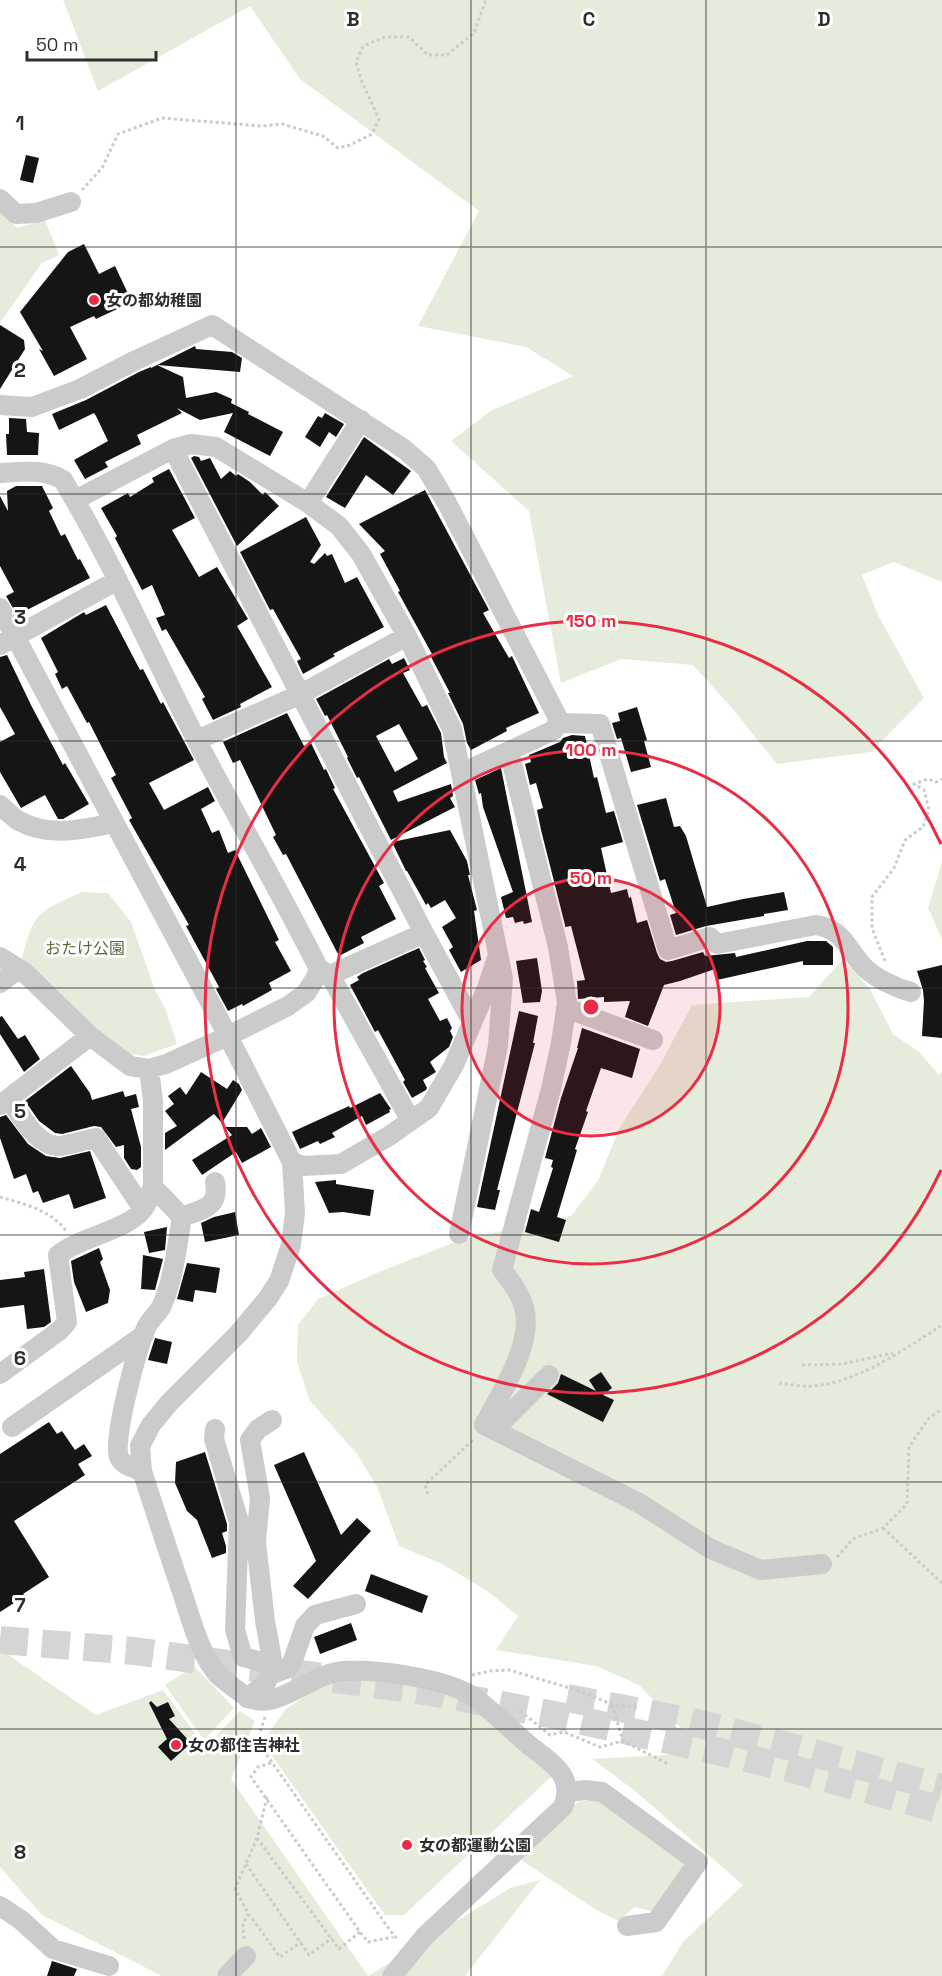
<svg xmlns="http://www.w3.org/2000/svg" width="942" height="1976" font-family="'Space Grotesk','Noto Sans JP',sans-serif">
<rect width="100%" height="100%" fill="#fff"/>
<path fill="#e5ecdb" d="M 63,0 L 942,0 L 942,582 L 893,562 L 862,575 L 878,615 L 924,698 L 871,752 L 777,764 L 731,707 L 693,665 L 621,659 L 561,683 L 529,511 L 451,441 L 492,410 L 573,376 L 526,347 L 418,326 L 479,211 L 300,79 L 250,6 L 98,91 Z
M 0,210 L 17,228 L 45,220 L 59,255 L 42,263 L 0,323 Z
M 942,862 L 942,939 L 928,908 Z
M 82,892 L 108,893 L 131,922 L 155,990 L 165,1008 L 177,1044 L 144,1056 L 120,1053 L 22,959 C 34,911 38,912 82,892 Z
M 843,959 L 870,989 L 893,1034 L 919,1052 L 939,1075 L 942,1072 L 942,1976 L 662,1976 L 683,1942 L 743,1885 L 634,1790 L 592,1759 L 683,1754 L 692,1740 L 639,1685 L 596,1666 L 496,1650 L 518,1616 L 486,1590 L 442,1564 L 399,1546 L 378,1489 L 358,1455 L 310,1401 L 297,1362 L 298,1325 L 318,1299 L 379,1272 L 460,1240 L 571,1216 L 598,1181 L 619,1129 L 661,1063 L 692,1005 L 809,997 Z
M 4,1652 L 96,1715 L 163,1690 L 205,1747 L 240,1711 L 255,1721 L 231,1779 L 368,1976 L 510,1888 L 540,1880 L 465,1976 L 162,1976 L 42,1915 L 0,1867 L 0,1655 Z
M 194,1666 L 234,1708 L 204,1740 L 165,1685 Z
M 358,1676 L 432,1687 L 482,1711 L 553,1775 L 404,1915 L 385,1915 L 262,1742 L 286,1709 L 322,1685 Z
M 602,1798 L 690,1866 L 658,1913 L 635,1907 L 618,1921 L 593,1908 L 521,1860 L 578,1802 Z"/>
<path fill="#151515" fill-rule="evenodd" d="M 26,155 L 39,158 L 33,183 L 20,180 Z
M 84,244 L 99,274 L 115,266 L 132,302 L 96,319 L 94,316 L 70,327 L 87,359 L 54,376 L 39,349 L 43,351 L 20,312 L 68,252 Z
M 0,325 L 24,340 L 25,349 L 0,389 Z
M 195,346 L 196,349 L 232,352 L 242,358 L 240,372 L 157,365 L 183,377 L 186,398 L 216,392 L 232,399 L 231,403 L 249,412 L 248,414 L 283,432 L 270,456 L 224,432 L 233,413 L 200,420 L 177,408 L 182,413 L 137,435 L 141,444 L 105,462 L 108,467 L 85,479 L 74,460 L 108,441 L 96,416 L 94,413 L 59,430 L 52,414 L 86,400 L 139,372 L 151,367 L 151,368 Z
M 325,413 L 344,424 L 336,437 L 329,432 L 320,447 L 305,437 L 318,416 L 322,418 Z
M 9,418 L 26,419 L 27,432 L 39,433 L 38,455 L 7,455 L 6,434 L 9,434 Z
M 364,437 L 411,471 L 393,495 L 366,475 L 345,508 L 326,497 Z
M 194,456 L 199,457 L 201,461 L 210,458 L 221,479 L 230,471 L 236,476 L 238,474 L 250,482 L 263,495 L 265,492 L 279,506 L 237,546 L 191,458 Z
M 169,469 L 195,518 L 172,530 L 199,577 L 217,567 L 248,619 L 237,626 L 272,687 L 240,704 L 241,707 L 213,720 L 202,699 L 205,697 L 166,629 L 162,631 L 156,618 L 165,615 L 152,585 L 142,590 L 115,538 L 117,536 L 101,508 L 128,493 L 130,497 L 154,482 L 152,478 Z
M 16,486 L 42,486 L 53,508 L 49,511 L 61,536 L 65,534 L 78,560 L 80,559 L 90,578 L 17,615 L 6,596 L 14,592 L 0,566 L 0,496 L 8,511 L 7,491 Z
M 425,490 L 489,610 L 483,613 L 509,658 L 512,656 L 539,713 L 506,728 L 507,731 L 471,750 L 467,743 L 463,724 L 448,693 L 450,693 L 430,655 L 432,654 L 398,592 L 400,591 L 380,554 L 385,551 L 359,524 Z
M 306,517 L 321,545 L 310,562 L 314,564 L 325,553 L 327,556 L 332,554 L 345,583 L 357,577 L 384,627 L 333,654 L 335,656 L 303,674 L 297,661 L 301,659 L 273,609 L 270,610 L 240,552 Z
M 106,605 L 140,670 L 143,669 L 161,704 L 163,702 L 194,760 L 149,783 L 164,810 L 208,787 L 215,801 L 201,809 L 212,833 L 219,830 L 228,853 L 235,850 L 279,940 L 275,942 L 291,971 L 269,983 L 272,990 L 243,1006 L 242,1004 L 228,1011 L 216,989 L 219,987 L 186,926 L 189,925 L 129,820 L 132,818 L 111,778 L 116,775 L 89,722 L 87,723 L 67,686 L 62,689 L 55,674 L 58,672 L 41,638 L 84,612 L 86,615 Z
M 7,655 L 32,707 L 63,765 L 65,763 L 89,804 L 63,819 L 58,819 L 45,795 L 21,808 L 0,772 L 0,742 L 15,734 L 0,707 L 0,657 Z
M 404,658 L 410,670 L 403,673 L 422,707 L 427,705 L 441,733 L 444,757 L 447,763 L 393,791 L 398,802 L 451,784 L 453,796 L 450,798 L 455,807 L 391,840 L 359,777 L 357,778 L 347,758 L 348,757 L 327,715 L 325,716 L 316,699 L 389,659 L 392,664 ZM 399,724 L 418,759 L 395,772 L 376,736 Z
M 637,707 L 647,740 L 644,741 L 651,767 L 631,772 L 621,738 L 617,739 L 612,723 L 620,721 L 618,713 Z
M 287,713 L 304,746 L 311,743 L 324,770 L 326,769 L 335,788 L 333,789 L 384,883 L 379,886 L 396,919 L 361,937 L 364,943 L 339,956 L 286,854 L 283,855 L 273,837 L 276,835 L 240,760 L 233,763 L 223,742 Z
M 572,735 L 585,736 L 594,778 L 597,777 L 606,813 L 614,811 L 623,842 L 601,848 L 611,893 L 627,889 L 629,898 L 631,897 L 637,923 L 647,920 L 657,953 L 660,959 L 666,962 L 672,961 L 703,952 L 705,956 L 735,953 L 736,957 L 807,941 L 826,941 L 833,947 L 833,965 L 803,965 L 803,961 L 717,980 L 715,969 L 680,981 L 664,985 L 648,1026 L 625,1017 L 630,1001 L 604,1002 L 604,997 L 578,999 L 577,981 L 585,980 L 571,926 L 565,927 L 565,925 L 541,830 L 537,810 L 543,808 L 536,783 L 530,785 L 525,764 L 531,762 L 529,755 L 560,742 L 563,738 Z
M 501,768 L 532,922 L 524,924 L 523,921 L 515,923 L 513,917 L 506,918 L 501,897 L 513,892 L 483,807 L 481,793 L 479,794 L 475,780 Z
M 666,798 L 674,827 L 680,826 L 686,836 L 707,907 L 743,899 L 784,892 L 788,910 L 764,914 L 764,916 L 706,926 L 676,935 L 670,915 L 676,913 L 665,879 L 660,881 L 637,805 Z
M 450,830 L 467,861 L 470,875 L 468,875 L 477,910 L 474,911 L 481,960 L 461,972 L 449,950 L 453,947 L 442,927 L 456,918 L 445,900 L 431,908 L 428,903 L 426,905 L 407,871 L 406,871 L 392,842 Z
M 419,948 L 425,960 L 423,961 L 427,967 L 425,968 L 439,993 L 428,999 L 440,1021 L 447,1018 L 452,1028 L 450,1031 L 453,1037 L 449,1047 L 430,1062 L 436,1072 L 423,1080 L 427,1088 L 426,1090 L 412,1098 L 403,1082 L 405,1080 L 378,1030 L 375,1032 L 350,985 L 359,980 L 357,977 L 363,973 Z
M 537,958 L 542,991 L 540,1002 L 523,1003 L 516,961 Z
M 942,965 L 942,1038 L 922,1036 L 924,1001 L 923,990 L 917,971 Z
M 519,1011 L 538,1016 L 533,1043 L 535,1043 L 497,1190 L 500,1190 L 495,1210 L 477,1207 Z
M 2,1016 L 18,1039 L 25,1035 L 40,1059 L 24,1072 L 0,1034 L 0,1017 Z
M 582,1028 L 640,1049 L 632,1078 L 601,1068 L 586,1111 L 588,1112 L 575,1149 L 577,1150 L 557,1217 L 566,1220 L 559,1242 L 525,1232 L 531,1209 L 539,1212 L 553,1168 L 551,1167 L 553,1160 L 545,1158 L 561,1098 L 578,1048 L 577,1048 Z
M 71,1066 L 90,1093 L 92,1100 L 123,1091 L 125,1097 L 136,1094 L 139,1107 L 131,1109 L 141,1147 L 141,1167 L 137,1170 L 131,1169 L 124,1158 L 124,1145 L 116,1147 L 101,1127 L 94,1126 L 62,1134 L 55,1133 L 39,1121 L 25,1101 Z
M 201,1072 L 227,1089 L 233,1080 L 239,1084 L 242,1090 L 222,1123 L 214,1114 L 165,1150 L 165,1133 L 177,1126 L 165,1111 L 174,1104 L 168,1096 L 180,1087 L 186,1095 Z
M 380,1093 L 391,1109 L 389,1110 L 390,1112 L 366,1125 L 362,1116 L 332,1133 L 335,1137 L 320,1144 L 318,1141 L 300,1149 L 292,1132 L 349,1106 L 350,1108 Z
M 6,1115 L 28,1144 L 46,1156 L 60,1158 L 90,1151 L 106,1198 L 74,1209 L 69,1194 L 43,1203 L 38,1191 L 33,1193 L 26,1174 L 14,1179 L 0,1138 L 0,1117 Z
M 225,1127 L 247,1127 L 252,1134 L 261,1128 L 271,1147 L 242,1163 L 236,1152 L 202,1175 L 192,1160 L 232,1135 Z
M 336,1180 L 336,1184 L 374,1190 L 370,1216 L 343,1212 L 329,1213 L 315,1182 Z
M 235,1212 L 239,1235 L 205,1242 L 201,1223 L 214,1217 Z
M 167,1227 L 165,1250 L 149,1253 L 144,1232 Z
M 99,1248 L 103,1259 L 100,1262 L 110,1290 L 108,1303 L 86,1312 L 74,1282 L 71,1261 Z
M 143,1255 L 163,1259 L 155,1290 L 141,1289 Z
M 187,1263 L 220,1268 L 216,1293 L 195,1290 L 193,1302 L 177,1299 Z
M 44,1269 L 51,1322 L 44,1327 L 27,1329 L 24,1305 L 0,1308 L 0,1280 L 25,1277 L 24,1272 Z
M 155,1338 L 172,1342 L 167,1364 L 148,1360 Z
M 601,1372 L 612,1388 L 603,1395 L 614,1400 L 603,1422 L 547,1394 L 558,1383 L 561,1374 L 596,1391 L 589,1380 Z
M 49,1422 L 57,1434 L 62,1431 L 75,1450 L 84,1444 L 92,1456 L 78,1464 L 85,1475 L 14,1521 L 49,1577 L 23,1594 L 25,1596 L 0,1612 L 0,1454 Z
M 205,1452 L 227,1524 L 227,1531 L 222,1533 L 226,1546 L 226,1553 L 212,1558 L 197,1520 L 187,1511 L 175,1483 L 176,1462 Z
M 304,1452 L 341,1535 L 357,1518 L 371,1531 L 308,1599 L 293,1586 L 316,1561 L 274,1465 Z
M 371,1574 L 428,1596 L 422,1613 L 365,1591 Z
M 351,1623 L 357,1640 L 320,1654 L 314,1637 Z
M 151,1701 L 157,1707 L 168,1702 L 175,1716 L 169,1719 L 191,1743 L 171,1761 L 158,1747 L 167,1739 L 149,1703 Z
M 52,1961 L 77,1969 L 74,1976 L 47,1976 Z"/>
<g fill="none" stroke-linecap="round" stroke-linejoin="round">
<path stroke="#d5d5d5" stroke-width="28" stroke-dasharray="28 14" stroke-linecap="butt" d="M 0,1640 L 134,1651 L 431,1692 L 565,1717 L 682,1743 L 789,1768 L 942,1810
M 567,1698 L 688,1721 L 795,1748 L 942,1788"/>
<path stroke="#cbcbcb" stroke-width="3" stroke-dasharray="3 3" stroke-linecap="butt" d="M 82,190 L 102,168 L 118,134 L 162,118 L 261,126 L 282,124 L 323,136 L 338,148 L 350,145 L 372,134 L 379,119 L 362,82 L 356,62 L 363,46 L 385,37 L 409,37 L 428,55 L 447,55 L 474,33 L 486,0
M 885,961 L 872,928 L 872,897 L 894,868 L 905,840 L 923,827 L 929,810 L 924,790 L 914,784 L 928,779 L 936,782 L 942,779
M 0,1197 C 24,1204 51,1210 66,1231
M 802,1365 L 842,1364 L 893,1353
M 779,1383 C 789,1384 801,1387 811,1386 C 856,1384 905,1349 942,1325
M 428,1494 L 425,1485 L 475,1438
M 883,1528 L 942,1583
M 837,1557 L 853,1539 L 883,1528 L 907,1504 L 909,1447 L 928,1419 L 942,1409
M 472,1675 L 490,1671 L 509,1670 L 580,1691 L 611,1704 L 637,1708
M 612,1705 L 623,1741
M 520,1711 L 550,1735 L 564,1732 L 600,1747 L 623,1741 L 670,1765
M 265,1717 L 257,1741 L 394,1936 L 399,1939
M 271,1763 L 258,1767 L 251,1777 L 360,1932 L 368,1942 L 393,1937
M 267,1797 L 257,1838 L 235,1889 L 248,1913 L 280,1957 L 301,1942
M 257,1838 L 339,1949 L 360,1932
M 246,1864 L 309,1955 L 332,1938
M 244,1939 L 243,1924 L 248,1914"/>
<path stroke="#cbcbcb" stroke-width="20" d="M 0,199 L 16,214 L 36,213 L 71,202
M 0,405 L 32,407 L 80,389 L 134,361 L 212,325 L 404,449 L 426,468 L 447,503 L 559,720 L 554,730 L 462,773
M 173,449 L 424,933 L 472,1022
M 0,473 C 22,472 44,468 63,480 C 113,563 152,653 196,739 C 236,816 280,891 319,969 L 315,979 L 306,993 L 288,1006 L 228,1036 L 166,1064 L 149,1069 L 130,1066 L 90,1036 L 24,972 L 0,957
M 75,500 L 173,449 L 191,444 L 216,447 L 308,503 L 339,526 L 361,554 L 407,636 L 452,729 L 503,978 L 498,1046 L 459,1234
M 308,503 L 361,420
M 0,608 L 228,1036 L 292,1162 L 303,1166 L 341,1164 L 389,1136 L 429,1108 L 454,1065 L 487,988 L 498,955
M 0,645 L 118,580
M 557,723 L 600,724 L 668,950 L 710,937 L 717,944 L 816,925 C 844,929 847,950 865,968 C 877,979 896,988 911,992
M 197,740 L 299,695 L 407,636
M 509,751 L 558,947 L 567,1003 L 561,1043 L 551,1089 L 502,1270 C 511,1281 520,1293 524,1307 C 534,1344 501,1393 484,1425 L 639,1503 L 711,1549 L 761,1570 L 822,1564
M 0,805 C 6,810 12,817 19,821 C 48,837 82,830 113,823
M 319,969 L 330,975 L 411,1121
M 330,975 L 424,933
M 0,983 L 18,969
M 566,1008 L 653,1040
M 149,1069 L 153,1101 L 153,1187
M 9,1099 C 20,1114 37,1147 59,1146 C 71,1145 84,1140 96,1138 L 143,1209
M 0,1105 L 90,1036
M 292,1162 L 295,1213 L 291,1245 L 279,1281 L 268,1298 L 239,1333 L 169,1403 L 151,1425 L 140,1446 L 142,1471 C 155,1511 168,1551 182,1592 C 190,1616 200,1655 218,1675 C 222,1679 242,1694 247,1697 C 275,1713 311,1673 344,1671 C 377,1669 444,1678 472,1696 C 494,1711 513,1733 534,1749 C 555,1765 575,1778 563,1807 L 425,1936 L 392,1976
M 182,1217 C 202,1209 220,1208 215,1182
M 0,1374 L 59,1331 L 67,1322 L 58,1255 C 79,1237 130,1230 144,1208 C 148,1202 150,1194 153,1187 L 182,1217 C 177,1246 174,1276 163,1303 C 160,1312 151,1318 147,1326 C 138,1345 112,1440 119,1457 C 123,1466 134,1468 142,1471
M 12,1427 L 144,1335
M 215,1429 L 214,1439 L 239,1522 L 235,1630 L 243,1657 L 273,1665
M 494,1430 L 549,1375
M 269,1675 L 288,1668 L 292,1663 L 305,1626 L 315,1615 L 356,1604
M 247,1698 L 266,1683 L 273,1665 L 265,1621 L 256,1542 L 260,1498 L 250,1440 L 258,1429 L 272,1420
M 567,1792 L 586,1790 L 602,1792 L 698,1862 L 656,1922 L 627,1926
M 0,1906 L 21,1920 L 53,1949 L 109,1966
M 227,1976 L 246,1956"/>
</g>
<path fill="none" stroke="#2e2e2e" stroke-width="1.5" stroke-opacity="0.55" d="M 236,0 L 236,1976M 471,0 L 471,1976M 706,0 L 706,1976M 0,247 L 942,247M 0,494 L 942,494M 0,741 L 942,741M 0,988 L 942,988M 0,1235 L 942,1235M 0,1482 L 942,1482M 0,1729 L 942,1729"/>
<circle cx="591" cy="1007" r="129" fill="#e92d45" fill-opacity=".12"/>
<g fill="none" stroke="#e92d45" stroke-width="3">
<circle cx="591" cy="1007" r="129"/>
<circle cx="591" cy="1007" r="257"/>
<path d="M941 1170A386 386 0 1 1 941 844"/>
</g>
<g fill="#e92d45" stroke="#fff" stroke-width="2">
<circle cx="94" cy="300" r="6"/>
<circle cx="176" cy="1745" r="6"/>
<circle cx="407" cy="1845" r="6"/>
</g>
<g text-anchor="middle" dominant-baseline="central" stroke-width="6" stroke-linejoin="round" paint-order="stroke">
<g font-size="16" font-weight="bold" fill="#2e2e2e" stroke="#fff" text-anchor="start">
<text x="106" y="300">女の都幼稚園</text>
<text x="188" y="1745">女の都住吉神社</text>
<text x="419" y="1845">女の都運動公園</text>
</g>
<g font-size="16" fill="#546b3b" stroke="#fff">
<text x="85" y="948">おたけ公園</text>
</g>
</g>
<g font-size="20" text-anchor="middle" font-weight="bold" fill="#2e2e2e" stroke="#fff" stroke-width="6" stroke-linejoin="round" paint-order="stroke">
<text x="353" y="26">B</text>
<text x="589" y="26">C</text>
<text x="824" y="26">D</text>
<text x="20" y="130">1</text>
<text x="20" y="377">2</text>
<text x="20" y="624">3</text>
<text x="20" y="871">4</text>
<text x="20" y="1118">5</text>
<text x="20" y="1365">6</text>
<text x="20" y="1612">7</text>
<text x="20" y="1859">8</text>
</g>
<circle cx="591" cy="1007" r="9" fill="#e92d45" stroke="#fff" stroke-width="3"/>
<g font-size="18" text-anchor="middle" font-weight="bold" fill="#e92d45" stroke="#fff" stroke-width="6" stroke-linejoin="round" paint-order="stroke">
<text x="591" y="627">150 m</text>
<text x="591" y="756">100 m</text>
<text x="591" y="884">50 m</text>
</g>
<path d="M27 51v9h129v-9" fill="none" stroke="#2e2e2e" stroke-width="3"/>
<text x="36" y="51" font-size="18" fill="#2e2e2e" stroke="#ffffff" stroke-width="4.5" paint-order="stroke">50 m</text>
</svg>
